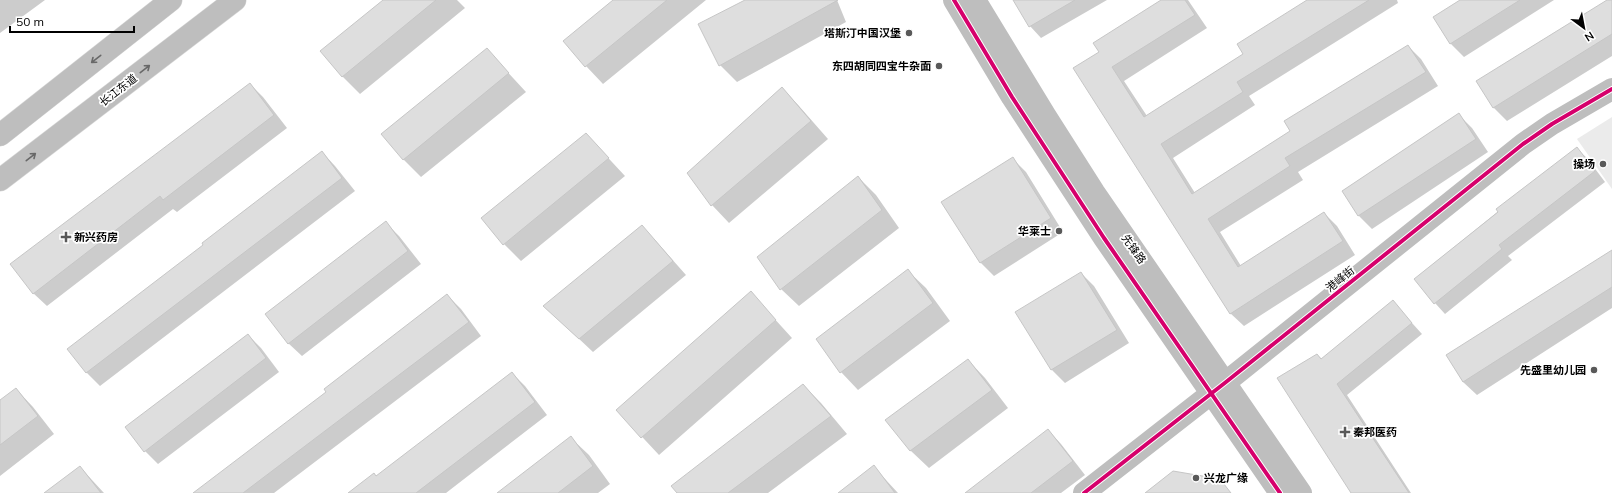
<svg xmlns="http://www.w3.org/2000/svg" width="1612" height="493" font-family="Mulish,'Noto Sans SC',sans-serif">
<rect width="100%" height="100%" fill="#fff"/>
<path fill="#ebebeb" d="M 1612,117 L 1612,189 L 1577,139 Z"/>
<path fill="#0003" d="M 0,0 L 45,0 L 0,33 Z
M 384,0 L 457,0 L 465,8 L 360,94 L 342,76 Z
M 615,0 L 706,0 L 603,84 L 586,66 Z
M 748,0 L 837,0 L 846,22 L 737,82 L 720,65 Z
M 1014,0 L 1107,0 L 1041,38 L 1030,26 Z
M 1163,0 L 1188,0 L 1207,28 L 1124,81 L 1147,116 L 1244,54 L 1309,0 L 1397,0 L 1398,3 L 1249,96 L 1255,105 L 1173,158 L 1195,193 L 1292,131 L 1408,46 L 1421,59 L 1438,86 L 1298,172 L 1303,180 L 1220,232 L 1241,266 L 1324,213 L 1337,226 L 1355,255 L 1244,326 L 1230,313 L 1100,52 Z
M 1462,0 L 1554,0 L 1464,57 L 1451,44 L 1434,17 Z
M 1609,0 L 1612,0 L 1612,56 L 1507,121 L 1493,107 Z
M 487,50 L 526,92 L 421,177 L 404,160 L 382,134 Z
M 250,84 L 263,97 L 287,128 L 177,212 L 173,209 L 47,306 L 33,293 Z
M 782,88 L 799,106 L 828,139 L 729,223 L 712,205 L 688,173 Z
M 1459,115 L 1472,128 L 1488,152 L 1372,229 L 1359,216 L 1343,191 Z
M 586,134 L 625,176 L 521,261 L 504,244 Z
M 1576,148 L 1587,158 L 1605,182 L 1508,256 L 1512,260 L 1445,314 L 1435,303 L 1415,279 Z
M 322,152 L 335,166 L 355,191 L 100,386 L 87,373 L 69,349 L 204,245 Z
M 1013,159 L 1026,172 L 1063,232 L 994,276 L 980,262 Z
M 858,177 L 876,195 L 899,228 L 799,306 L 781,289 Z
M 386,223 L 399,236 L 421,264 L 302,356 L 288,343 Z
M 655,240 L 686,275 L 593,352 L 544,306 Z
M 1612,252 L 1612,308 L 1477,395 L 1463,382 L 1447,355 Z
M 908,271 L 926,288 L 950,321 L 858,390 L 841,372 Z
M 1081,273 L 1094,286 L 1129,343 L 1065,383 L 1052,370 L 1017,313 Z
M 751,293 L 792,338 L 659,455 L 617,410 Z
M 447,295 L 461,309 L 481,336 L 274,493 L 195,493 L 327,392 Z
M 1393,302 L 1422,334 L 1347,395 L 1411,493 L 1352,493 L 1317,355 L 1322,359 Z
M 248,335 L 261,348 L 279,372 L 158,464 L 145,451 Z
M 968,360 L 985,378 L 1008,408 L 929,468 L 911,451 L 886,420 Z
M 512,373 L 525,386 L 547,415 L 446,493 L 350,493 L 376,477 Z
M 803,385 L 821,403 L 847,434 L 768,493 L 679,493 Z
M 16,389 L 33,407 L 54,434 L 0,476 L 0,402 Z
M 1048,430 L 1061,444 L 1085,475 L 1061,493 L 966,493 Z
M 571,438 L 589,455 L 610,484 L 598,493 L 499,493 Z
M 80,467 L 104,493 L 46,493 Z
M 874,467 L 898,493 L 840,493 Z"/>
<path fill="#dedede" stroke="#c6c6c6" d="M 383,0 L 436,0 L 342,77 L 320,51 Z
M 613,0 L 667,0 L 585,67 L 563,41 Z
M 745,0 L 838,0 L 719,66 L 698,24 Z
M 1013,0 L 1075,0 L 1029,27 Z
M 1161,0 L 1185,0 L 1195,15 L 1112,67 L 1144,117 L 1243,54 L 1237,44 L 1307,0 L 1369,0 L 1237,82 L 1243,92 L 1161,144 L 1192,194 L 1290,131 L 1284,121 L 1408,45 L 1426,72 L 1285,158 L 1290,166 L 1208,219 L 1238,267 L 1324,212 L 1343,241 L 1230,314 L 1073,68 L 1099,52 L 1093,43 Z
M 1460,0 L 1520,0 L 1450,44 L 1433,17 Z
M 1607,0 L 1612,0 L 1612,34 L 1493,108 L 1476,81 Z
M 487,48 L 509,73 L 403,160 L 381,134 Z
M 250,83 L 274,115 L 163,200 L 160,196 L 33,294 L 10,264 Z
M 782,87 L 811,121 L 711,206 L 687,173 Z
M 1459,113 L 1476,139 L 1358,216 L 1342,191 Z
M 586,133 L 609,158 L 503,245 L 481,218 Z
M 1577,147 L 1595,171 L 1499,245 L 1502,249 L 1434,304 L 1414,279 L 1498,212 L 1496,209 Z
M 322,151 L 342,178 L 86,373 L 67,349 L 203,245 L 202,243 Z
M 1013,157 L 1051,218 L 980,263 L 941,202 Z
M 858,176 L 882,210 L 780,290 L 757,257 Z
M 386,221 L 408,251 L 288,344 L 265,314 Z
M 642,225 L 673,261 L 579,339 L 543,306 Z
M 1612,250 L 1612,287 L 1463,382 L 1446,355 Z
M 908,269 L 933,303 L 840,373 L 816,339 Z
M 1081,272 L 1117,330 L 1051,370 L 1015,312 Z
M 751,291 L 776,320 L 641,438 L 616,410 Z
M 447,294 L 469,322 L 243,493 L 193,493 L 326,392 L 324,389 Z
M 1393,300 L 1412,323 L 1337,384 L 1409,493 L 1351,493 L 1277,378 L 1317,354 L 1321,359 Z
M 248,334 L 266,358 L 144,452 L 125,427 Z
M 968,359 L 992,390 L 910,451 L 885,420 Z
M 512,372 L 535,402 L 416,493 L 348,493 L 374,473 L 376,476 Z
M 803,384 L 831,416 L 728,493 L 677,493 L 671,486 Z
M 16,388 L 38,416 L 0,445 L 0,400 Z
M 1048,429 L 1073,461 L 1031,493 L 965,493 Z
M 571,436 L 593,466 L 558,493 L 497,493 Z
M 874,465 L 895,493 L 838,493 Z
M 80,466 L 101,493 L 44,493 Z
M 1173,471 L 1220,479 L 1231,493 L 1145,493 Z"/>
<g fill="none" stroke-linecap="round" stroke-linejoin="round">
<g stroke="#dbdbdb" stroke-width="23">
<path id="major" d="M 0,135 L 171,0
M 0,180 L 235,0"/>
</g>
<path stroke="#bebebe" stroke-width="22" d="M 954,0 L 1012,97 L 1104,238 L 1280,493
M 975,0 L 1045,115 L 1094,192 L 1301,493
M 1084,493 L 1226,382 L 1523,144 L 1552,124 L 1612,89"/>
<use href="#major" stroke="#bebebe" stroke-width="22"/>
<g stroke="#fff" stroke-width="6">
<path id="cycleway" d="M 954,0 L 1012,97 L 1104,238 L 1280,493
M 1084,493 L 1226,382 L 1523,144 L 1552,124 L 1612,89"/>
</g>
<use href="#cycleway" stroke="#d6006c" stroke-width="4"/>
</g>
<defs><path id="oneway-shaft" d="M-6 0H5M1.5-3L5.5 0L1.5 3" fill="none" stroke-width="1.6" stroke-linecap="round" stroke-linejoin="round"/></defs>
<g stroke="#686868">
<use href="#oneway-shaft" transform="translate(96 59) rotate(142)"/>
<use href="#oneway-shaft" transform="translate(145 69) rotate(-38)"/>
<use href="#oneway-shaft" transform="translate(31 157) rotate(-38)"/>
</g>
<g fill="#595959" stroke="#fff" stroke-width="1.5">
<circle cx="909" cy="33" r="4"/>
<circle cx="939" cy="66" r="4"/>
<circle cx="1603" cy="164" r="4"/>
<circle cx="1059" cy="231" r="4"/>
<path d="M64 231h4v4h4v4h-4v4h-4v-4h-4v-4h4z"/>
<circle cx="1594" cy="370" r="4"/>
<path d="M1343 426h4v4h4v4h-4v4h-4v-4h-4v-4h4z"/>
<circle cx="1196" cy="478" r="4"/>
</g>
<g text-anchor="middle" dominant-baseline="central" stroke-width="3.5" stroke-linejoin="round" paint-order="stroke">
<g font-size="11" font-weight="bold" fill="#000" stroke="#fff" text-anchor="end">
<text x="901" y="33">塔斯汀中国汉堡</text>
<text x="931" y="66">东四胡同四宝牛杂面</text>
<text x="1595" y="164">操场</text>
<text x="1051" y="231">华莱士</text>
<text x="74" y="237" text-anchor="start">新兴药房</text>
<text x="1586" y="370">先盛里幼儿园</text>
<text x="1353" y="432" text-anchor="start">秦邦医药</text>
<text x="1204" y="478" text-anchor="start">兴龙广缘</text>
</g>
<g font-size="11" fill="#000" stroke="#fff">
<text transform="translate(118 90) rotate(-38)">长江东道</text>
<text transform="translate(1134 249) rotate(55)">先锋路</text>
<text transform="translate(1340 279) rotate(-39)">港峰街</text>
</g>
</g>
<g transform="translate(1584 28) rotate(148)" stroke="#ffffff" stroke-width="3" paint-order="stroke">
<path d="M0-3L7 15L0 10L-7 15Z" fill="#000000"/>
<text y="-6" font-size="11" font-weight="bold" text-anchor="middle" fill="#000000">N</text>
</g>
<path d="M10 26v6h124v-6" fill="none" stroke="#000000" stroke-width="2"/>
<text x="16" y="26" font-size="12" fill="#000000" stroke="#ffffff" stroke-width="3" paint-order="stroke">50 m</text>
</svg>
